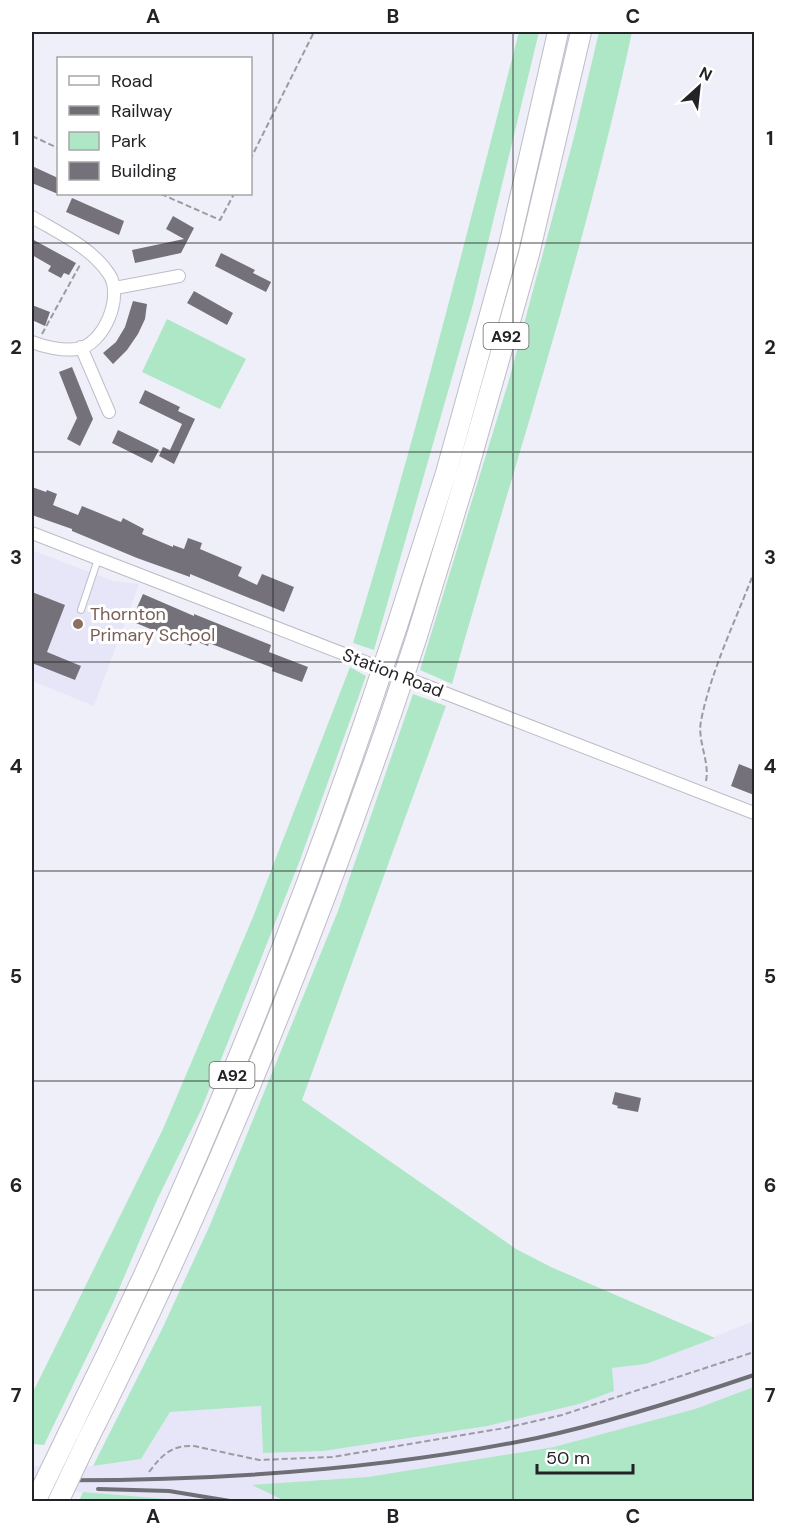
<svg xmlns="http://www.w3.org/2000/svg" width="786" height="1533" font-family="'DM Sans',sans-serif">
<rect width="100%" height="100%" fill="#efeff9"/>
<path fill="#e7e6f8" d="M 32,550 L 113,581 L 139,584 L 94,706 L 32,681 Z
M 754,1321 L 754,1501 L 191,1502 L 83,1492 L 32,1493 L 32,1466 L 93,1466 L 141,1459 L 170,1412 L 261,1406 L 646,1364 Z"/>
<path fill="#aee7c6" d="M 519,32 L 539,32 L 473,304 L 374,650 L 353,643 C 415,441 466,236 519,32 Z
M 599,32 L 632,32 C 585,252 513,467 452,684 L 420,670 L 509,380 L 574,137 Z
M 167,319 L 246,359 L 220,409 L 142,372 Z
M 350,667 L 366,676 L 300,860 L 201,1110 L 157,1200 L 113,1303 L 44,1445 L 32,1444 L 32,1394 L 163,1129 L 253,917 Z
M 413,694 L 446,706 L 302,1100 L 516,1249 L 551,1267 L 715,1338 L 646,1364 L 612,1368 L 614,1391 L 579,1404 L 487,1426 L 323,1451 L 263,1453 L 261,1406 L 170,1412 L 141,1459 L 93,1466 L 163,1327 L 210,1225 L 338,911 Z
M 754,1387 L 754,1501 L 287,1502 L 252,1485 L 368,1477 L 554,1447 L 695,1409 Z
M 83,1492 L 191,1501 L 79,1501 Z"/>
<path fill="#75717a" d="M 32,166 L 58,178 L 58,194 L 32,183 Z
M 72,198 L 124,221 L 119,235 L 66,212 Z
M 173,216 L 194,228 L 181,253 L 135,263 L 132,250 L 184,239 L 166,229 Z
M 32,239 L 76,263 L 69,275 L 64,273 L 61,278 L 48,271 L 51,266 L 32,255 Z
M 221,253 L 255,270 L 253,273 L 271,282 L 266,292 L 215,266 Z
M 194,291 L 233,313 L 227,325 L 187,303 Z
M 133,301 L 147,304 L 145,319 L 138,334 L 127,350 L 113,364 L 103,353 L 116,342 L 125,327 Z
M 32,305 L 50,312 L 45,326 L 32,320 Z
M 72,367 L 93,419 L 80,446 L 67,439 L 77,418 L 59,372 Z
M 145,390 L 180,407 L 178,411 L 195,419 L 174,464 L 159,456 L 163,447 L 170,450 L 182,424 L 139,403 Z
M 118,430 L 159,450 L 152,463 L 112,443 Z
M 32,487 L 46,492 L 47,490 L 57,494 L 53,505 L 78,515 L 82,506 L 121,522 L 123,518 L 144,529 L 142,534 L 173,547 L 173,545 L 184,549 L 188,538 L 202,543 L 200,549 L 242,567 L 238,576 L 257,585 L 262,574 L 294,587 L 284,612 L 190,574 L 190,577 L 137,558 L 72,531 L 72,529 L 32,515 Z
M 32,592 L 65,605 L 47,652 L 81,666 L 75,680 L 32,663 Z
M 143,594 L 194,616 L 194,614 L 271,645 L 269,652 L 308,667 L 302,682 L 272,671 L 273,668 L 209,643 L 208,646 L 193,640 L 191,646 L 136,623 L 140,612 L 136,610 Z
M 739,764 L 754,770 L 754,795 L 731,786 Z
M 615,1092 L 641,1098 L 638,1112 L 617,1108 L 618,1106 L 612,1104 Z"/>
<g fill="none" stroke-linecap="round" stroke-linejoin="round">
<g stroke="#bebdc7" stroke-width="8">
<path id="service" d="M 81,610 L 98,559"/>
</g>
<g stroke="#bebdc7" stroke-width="14">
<path id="minor" d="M 32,217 C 59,233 91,247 109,274 C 124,296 104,345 77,349 C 63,351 44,347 32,342
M 115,288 L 179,276
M 81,347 L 109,412
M 32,533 L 754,813"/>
</g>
<g stroke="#bebdc7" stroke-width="22">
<path id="trunk" d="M 397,626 L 446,473 L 509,246 L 558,32
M 417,636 L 466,476 L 529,254 L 581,32
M 67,1436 C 185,1199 286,954 371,703
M 86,1443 C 206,1207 305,963 391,714"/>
</g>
<path stroke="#9b9ba2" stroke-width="2" stroke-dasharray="6 3" stroke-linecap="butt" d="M 32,136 L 58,148
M 250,160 L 314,32
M 161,194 L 220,220 L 234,194
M 42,334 L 81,263
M 706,781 C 710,761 697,741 701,721 C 711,670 736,620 754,572
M 149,1472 C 162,1455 171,1445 194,1446 L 259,1460 L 332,1457 L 505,1428 L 562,1415 L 754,1352"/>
<use href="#service" stroke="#fff" stroke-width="6"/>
<use href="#minor" stroke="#fff" stroke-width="12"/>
<use href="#trunk" stroke="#fff" stroke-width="20"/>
<path stroke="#6f6e75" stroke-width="4" d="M 32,1480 C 200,1482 371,1472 537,1438 C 611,1422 683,1399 754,1375
M 98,1489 L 169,1491 L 236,1502"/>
<g stroke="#bebdc7" stroke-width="22" stroke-linecap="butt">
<path id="trunk-bridge" d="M 371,703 L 397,626
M 391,714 L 417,636
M 35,1502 L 67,1436
M 58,1502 L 86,1443"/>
</g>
<use href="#trunk-bridge" stroke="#fff" stroke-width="20"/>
</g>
<path fill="none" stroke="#232226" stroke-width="1.5" stroke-opacity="0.55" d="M 273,32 L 273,1502M 513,32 L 513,1502M 32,243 L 754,243M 32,452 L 754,452M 32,662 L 754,662M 32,871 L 754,871M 32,1081 L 754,1081M 32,1290 L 754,1290"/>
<circle fill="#8d6e63" stroke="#fff" stroke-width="2" cx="78" cy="624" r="6"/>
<g text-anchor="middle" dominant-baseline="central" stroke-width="6" stroke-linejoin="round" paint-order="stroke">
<g fill="#fff" stroke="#656467" stroke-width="1.5">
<rect x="483.5" y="323" width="45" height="26" rx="4.5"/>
<rect x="209.5" y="1062" width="45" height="26" rx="4.5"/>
</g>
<g font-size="16" font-weight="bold" fill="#232226">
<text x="506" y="336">A92</text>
<text x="232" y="1075">A92</text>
</g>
<g font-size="18" fill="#785e54" stroke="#fff" text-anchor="start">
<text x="90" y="614">Thornton<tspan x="90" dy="21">Primary School</tspan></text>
</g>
<g font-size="18" fill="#232226" stroke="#fff">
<text transform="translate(393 673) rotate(21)">Station Road</text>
</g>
</g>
<rect width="786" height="1533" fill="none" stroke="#ffffff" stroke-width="66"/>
<rect x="57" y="57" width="195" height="138" fill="#ffffff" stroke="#a7a7a8" stroke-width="1.5"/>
<rect x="69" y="76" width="30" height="9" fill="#ffffff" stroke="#a7a7a8" stroke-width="1.5"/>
<text x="111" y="87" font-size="18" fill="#232226">Road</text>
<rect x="69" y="106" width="30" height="9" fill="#6f6e75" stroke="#a7a7a8" stroke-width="1.5"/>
<text x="111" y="117" font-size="18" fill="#232226">Railway</text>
<rect x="69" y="132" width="30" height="18" fill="#aee7c6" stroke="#a7a7a8" stroke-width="1.5"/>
<text x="111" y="147" font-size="18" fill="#232226">Park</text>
<rect x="69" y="162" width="30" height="18" fill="#75717a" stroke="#a7a7a8" stroke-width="1.5"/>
<text x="111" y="177" font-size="18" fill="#232226">Building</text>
<g transform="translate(699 87) rotate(27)" stroke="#ffffff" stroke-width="4.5" paint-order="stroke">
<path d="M0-4.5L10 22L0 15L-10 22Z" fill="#232226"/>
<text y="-9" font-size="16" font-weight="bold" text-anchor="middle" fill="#232226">N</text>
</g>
<path d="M537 1464v9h96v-9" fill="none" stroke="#232226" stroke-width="3"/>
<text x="546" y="1464" font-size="18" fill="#232226" stroke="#ffffff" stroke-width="4.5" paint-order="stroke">50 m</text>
<rect x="33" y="33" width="720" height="1467" fill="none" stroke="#232226" stroke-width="2"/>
<g font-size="20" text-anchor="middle" font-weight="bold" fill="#232226">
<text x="153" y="23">A</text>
<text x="393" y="23">B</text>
<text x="633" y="23">C</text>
<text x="16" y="145">1</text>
<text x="770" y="145">1</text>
<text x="16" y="354">2</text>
<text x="770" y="354">2</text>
<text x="16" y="564">3</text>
<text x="770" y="564">3</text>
<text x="16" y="773">4</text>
<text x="770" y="773">4</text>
<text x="16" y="983">5</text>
<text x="770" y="983">5</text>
<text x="16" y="1192">6</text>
<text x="770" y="1192">6</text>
<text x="16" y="1402">7</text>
<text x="770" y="1402">7</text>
<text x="153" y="1523">A</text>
<text x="393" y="1523">B</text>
<text x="633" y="1523">C</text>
</g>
</svg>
